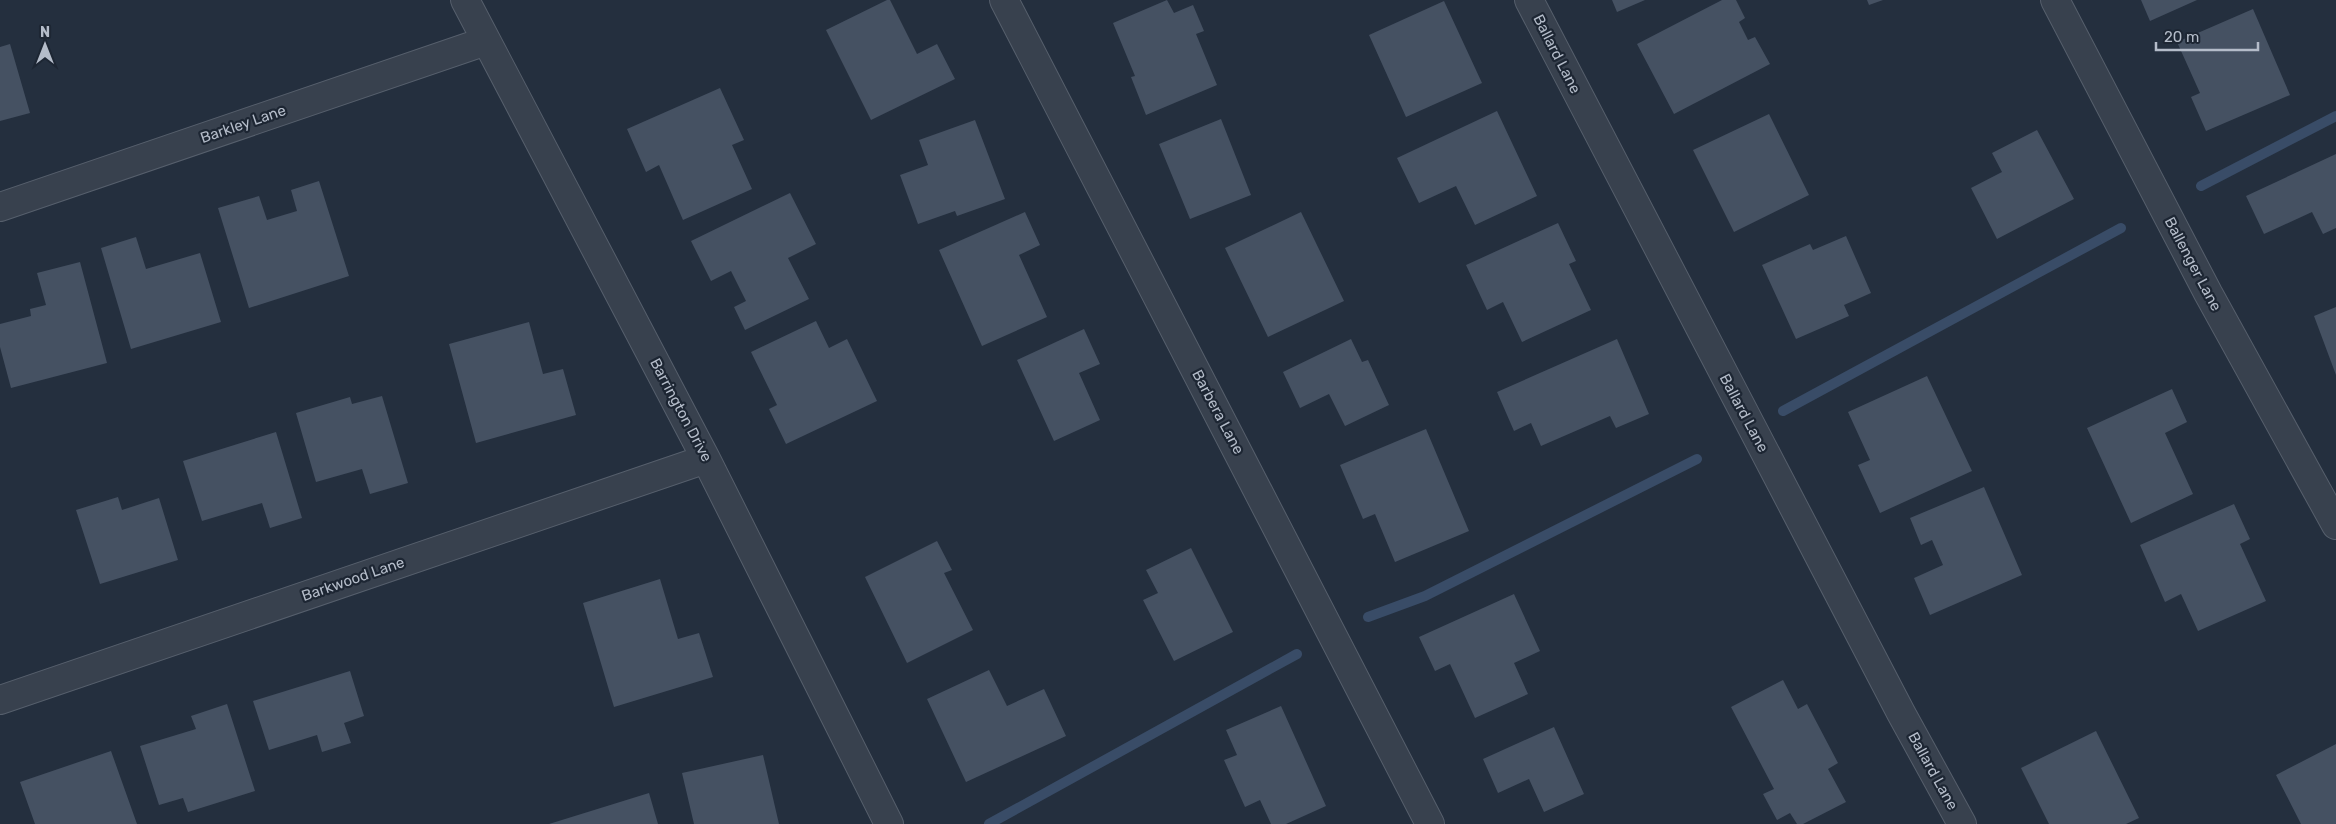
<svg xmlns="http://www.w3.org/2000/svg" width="2336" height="824" font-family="Rubik,sans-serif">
<rect width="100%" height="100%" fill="#242f3e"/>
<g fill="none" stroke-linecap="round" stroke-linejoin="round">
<path stroke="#394c67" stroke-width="10" d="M 2201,186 L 2336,116
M 1783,411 L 2121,228
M 1368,617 L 1425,596 L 1697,459
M 989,824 L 1297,654"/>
</g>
<path fill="#455162" d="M 887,0 L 890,0 L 917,54 L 937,44 L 955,79 L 871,120 L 826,30 Z
M 1167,0 L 1174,13 L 1193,5 L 1204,31 L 1196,34 L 1217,85 L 1146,115 L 1131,77 L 1135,76 L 1113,23 Z
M 1612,0 L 1645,0 L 1617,12 Z
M 1722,0 L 1736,0 L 1745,18 L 1739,22 L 1748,40 L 1755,37 L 1770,64 L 1674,114 L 1637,44 Z
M 1867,0 L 1883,0 L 1869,5 Z
M 2141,0 L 2197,0 L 2150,21 Z
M 1444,1 L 1482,83 L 1406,117 L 1369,35 Z
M 2253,9 L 2290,95 L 2206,131 L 2191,97 L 2200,93 L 2177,42 Z
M 10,44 L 30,113 L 0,121 L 0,47 Z
M 720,88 L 744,140 L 732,145 L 752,189 L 683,220 L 659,165 L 646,172 L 627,129 Z
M 1497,111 L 1537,196 L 1475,225 L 1456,186 L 1419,203 L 1397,158 Z
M 1769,114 L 1809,195 L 1734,232 L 1693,150 Z
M 1221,119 L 1251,195 L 1190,219 L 1159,144 Z
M 975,120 L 1005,199 L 957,216 L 955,211 L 918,224 L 900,175 L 928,165 L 919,140 Z
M 2037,130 L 2074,199 L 1997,239 L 1971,188 L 2002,172 L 1992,153 Z
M 2336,154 L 2336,228 L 2323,234 L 2312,212 L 2264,234 L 2246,196 Z
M 319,181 L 349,276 L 249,308 L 218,208 L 259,196 L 267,220 L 297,211 L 291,190 Z
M 790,193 L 816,244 L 788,258 L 809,299 L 745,330 L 734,307 L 746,301 L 731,271 L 711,281 L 691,241 Z
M 1025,212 L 1040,245 L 1019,255 L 1047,317 L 982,346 L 939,250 Z
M 1301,212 L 1344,301 L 1268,337 L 1225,248 Z
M 1558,223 L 1576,261 L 1569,264 L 1591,310 L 1522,342 L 1503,302 L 1487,310 L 1466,265 Z
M 1846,236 L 1871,293 L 1844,305 L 1849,316 L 1796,339 L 1762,265 L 1810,244 L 1813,250 Z
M 136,237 L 146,269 L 200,253 L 221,322 L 131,349 L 101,248 Z
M 80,262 L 107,363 L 11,388 L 0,347 L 0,324 L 31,316 L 30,309 L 46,305 L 37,273 Z
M 2336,307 L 2336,375 L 2314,316 Z
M 816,321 L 829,348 L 847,339 L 877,401 L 786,444 L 769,409 L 777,405 L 751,352 Z
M 529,322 L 543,374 L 563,369 L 576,415 L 476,443 L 449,344 Z
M 1084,329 L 1100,364 L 1079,373 L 1100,420 L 1054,441 L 1017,360 Z
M 1351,339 L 1362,362 L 1368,360 L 1389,405 L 1345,426 L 1329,394 L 1300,408 L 1283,372 Z
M 1617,339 L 1649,414 L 1616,428 L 1610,416 L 1541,446 L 1531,423 L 1514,431 L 1497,392 Z
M 1927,376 L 1972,471 L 1880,513 L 1858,465 L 1870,460 L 1848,412 Z
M 2172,389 L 2187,422 L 2165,433 L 2193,494 L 2131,523 L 2087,428 Z
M 382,396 L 408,483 L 370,494 L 362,469 L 316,482 L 296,413 L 350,397 L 352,404 Z
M 1426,429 L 1469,531 L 1395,562 L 1375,514 L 1363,519 L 1340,465 Z
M 276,432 L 302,518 L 270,528 L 262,503 L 202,521 L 183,461 Z
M 1984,487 L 2022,575 L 1930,615 L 1914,578 L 1943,565 L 1932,540 L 1921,545 L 1910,518 Z
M 118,497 L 122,510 L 159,498 L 178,560 L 100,584 L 76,510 Z
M 2234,504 L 2250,539 L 2240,544 L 2266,601 L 2198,631 L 2181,594 L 2165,602 L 2140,545 Z
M 937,541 L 952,570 L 944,573 L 973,630 L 907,663 L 865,577 Z
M 1191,548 L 1233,632 L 1174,661 L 1143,600 L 1158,593 L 1146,570 Z
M 660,579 L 678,639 L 699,633 L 713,677 L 614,707 L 583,603 Z
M 1514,594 L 1540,651 L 1514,663 L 1528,694 L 1475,718 L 1450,664 L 1435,671 L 1419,637 Z
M 989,670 L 1007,706 L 1044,689 L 1066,736 L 966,782 L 927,699 Z
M 350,671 L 364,716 L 344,723 L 351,743 L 322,752 L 317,735 L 269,750 L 253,701 Z
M 1783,680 L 1798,709 L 1807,704 L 1838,763 L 1828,769 L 1846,802 L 1803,824 L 1797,824 L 1790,813 L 1777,820 L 1763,794 L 1774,789 L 1731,707 Z
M 227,704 L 255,791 L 188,812 L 183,798 L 159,805 L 140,746 L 196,729 L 191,716 Z
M 1281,706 L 1326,806 L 1286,824 L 1271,824 L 1260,800 L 1245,807 L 1224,760 L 1237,755 L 1226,730 Z
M 1554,727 L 1584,794 L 1544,812 L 1529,779 L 1498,793 L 1483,759 Z
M 2096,731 L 2139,818 L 2126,824 L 2049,824 L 2021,768 Z
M 2336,744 L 2336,824 L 2301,824 L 2276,775 Z
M 111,751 L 137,824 L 35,824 L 20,782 Z
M 763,755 L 779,824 L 694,824 L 682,773 Z
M 649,793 L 658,824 L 549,824 Z"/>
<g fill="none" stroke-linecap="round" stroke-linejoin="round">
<g stroke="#565f6c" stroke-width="30">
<path id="street" d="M 465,0 L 706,459 L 889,824
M 1004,0 L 1430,824
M 1529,0 L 1901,713 L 1962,824
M 2055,0 L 2208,293 L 2336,525
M 0,207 L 486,41
M 0,700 L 706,459"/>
</g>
<use href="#street" stroke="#38414e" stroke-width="28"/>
</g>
<g text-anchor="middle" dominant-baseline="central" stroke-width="4.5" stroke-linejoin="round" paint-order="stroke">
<g font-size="15" fill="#b4bcc9" stroke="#1d2633">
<text transform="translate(1557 54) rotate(63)">Ballard Lane</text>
<text transform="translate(243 124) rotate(-19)">Barkley Lane</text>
<text transform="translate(2193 264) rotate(62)">Ballenger Lane</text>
<text transform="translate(681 410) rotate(62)">Barrington Drive</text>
<text transform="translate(1218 412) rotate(62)">Barbera Lane</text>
<text transform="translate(1744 413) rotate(62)">Ballard Lane</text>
<text transform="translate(353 579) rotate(-19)">Barkwood Lane</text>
<text transform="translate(1933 771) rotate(61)">Ballard Lane</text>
</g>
</g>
<g transform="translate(45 45)" stroke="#1d2633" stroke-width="4" paint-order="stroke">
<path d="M0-4L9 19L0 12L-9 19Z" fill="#b4bcc9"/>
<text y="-8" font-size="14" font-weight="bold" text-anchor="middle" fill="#b4bcc9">N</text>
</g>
<path d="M2156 42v8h102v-8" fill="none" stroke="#b4bcc9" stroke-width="2.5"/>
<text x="2164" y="42" font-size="15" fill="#b4bcc9" stroke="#1d2633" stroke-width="4" paint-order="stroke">20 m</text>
</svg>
